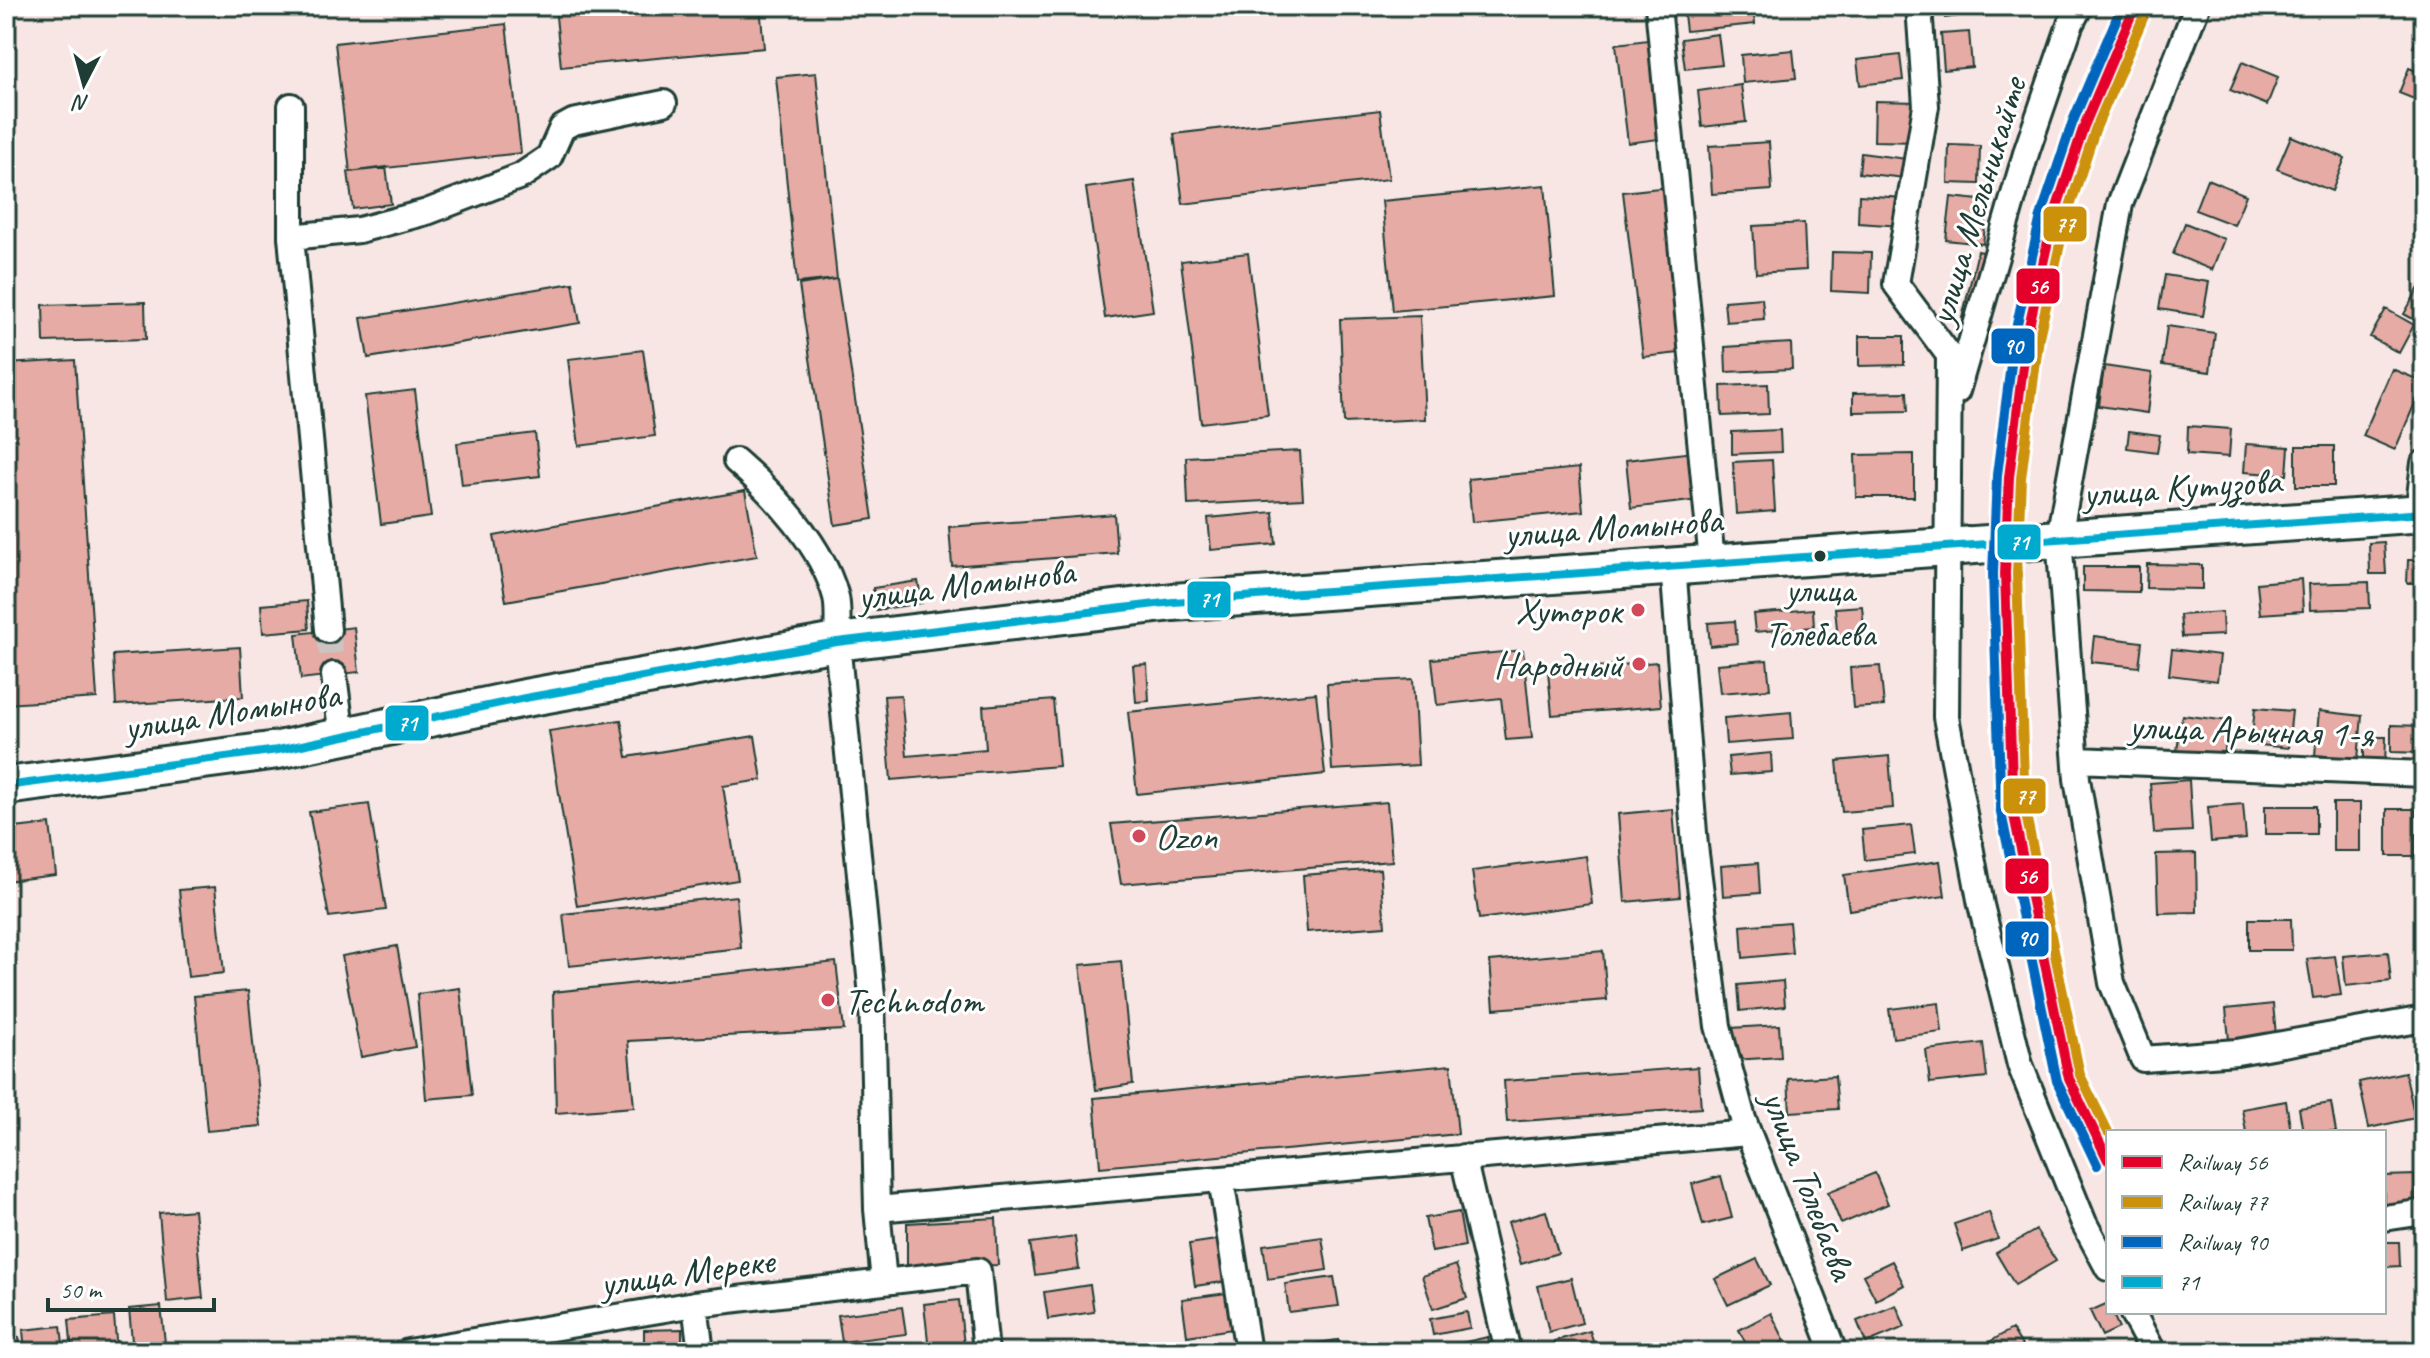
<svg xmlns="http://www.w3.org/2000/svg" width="2430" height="1358" font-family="Caveat,sans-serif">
<rect width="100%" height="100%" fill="#f7e6e4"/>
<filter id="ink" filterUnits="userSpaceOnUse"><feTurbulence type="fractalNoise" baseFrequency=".0125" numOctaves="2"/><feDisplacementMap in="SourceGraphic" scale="16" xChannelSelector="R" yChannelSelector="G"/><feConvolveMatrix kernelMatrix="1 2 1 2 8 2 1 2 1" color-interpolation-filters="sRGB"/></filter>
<g filter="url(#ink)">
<path fill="#e5aba4" stroke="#1f3d34" stroke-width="2" d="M 555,6 L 760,6 L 764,48 L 561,67 Z
M 941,6 L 1002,6 L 942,14 Z
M 1683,6 L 1753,6 L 1755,24 L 1686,31 Z
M 1943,6 L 1983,6 L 1984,13 L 1945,18 Z
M 2424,22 L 2424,52 L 2413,47 Z
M 506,24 L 521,153 L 350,172 L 335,43 Z
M 1969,32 L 1972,67 L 1944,70 L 1941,34 Z
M 1718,34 L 1722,65 L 1685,69 L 1681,39 Z
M 1655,39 L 1667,138 L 1628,143 L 1616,44 Z
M 1793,50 L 1796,78 L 1743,83 L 1741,55 Z
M 1900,55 L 1903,80 L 1860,85 L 1857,60 Z
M 2242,62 L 2278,77 L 2267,105 L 2230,90 Z
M 2409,68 L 2424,74 L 2424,103 L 2399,93 Z
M 816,73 L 837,279 L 797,283 L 776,77 Z
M 1741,85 L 1746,122 L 1702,127 L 1698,91 Z
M 1875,101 L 1919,102 L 1918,142 L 1874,141 Z
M 1380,110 L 1389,179 L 1183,204 L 1174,134 Z
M 2291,136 L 2345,158 L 2332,191 L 2277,169 Z
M 1769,142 L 1772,190 L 1712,194 L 1709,146 Z
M 1949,145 L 1980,146 L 1979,184 L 1948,183 Z
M 1861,153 L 1907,159 L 1905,178 L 1859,173 Z
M 386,167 L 391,204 L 353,209 L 348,172 Z
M 2207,179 L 2246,195 L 2234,225 L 2195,210 Z
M 1134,181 L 1153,311 L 1105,318 L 1086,188 Z
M 1545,185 L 1555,296 L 1393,311 L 1382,201 Z
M 1668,187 L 1688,352 L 1643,357 L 1623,192 Z
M 1859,195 L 1904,198 L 1902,226 L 1858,223 Z
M 1951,197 L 1988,201 L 1983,244 L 1946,240 Z
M 1804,223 L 1806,270 L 1756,273 L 1753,226 Z
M 2185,223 L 2224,239 L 2212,270 L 2173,254 Z
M 1978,251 L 1992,254 L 1976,322 L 1962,318 Z
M 1832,252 L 1871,253 L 1870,293 L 1831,291 Z
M 1248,253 L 1268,415 L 1201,423 L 1181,261 Z
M 2165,275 L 2209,282 L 2203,316 L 2159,309 Z
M 837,279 L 873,519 L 835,525 L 799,285 Z
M 573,283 L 580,323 L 368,358 L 361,318 Z
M 2420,286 L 2424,288 L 2424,325 L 2404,314 Z
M 1762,298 L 1764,319 L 1726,322 L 1724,301 Z
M 145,302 L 146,339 L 44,342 L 43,305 Z
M 2386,309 L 2414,325 L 2399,353 L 2370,337 Z
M 1420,316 L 1425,419 L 1344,423 L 1340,319 Z
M 2167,326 L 2215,333 L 2210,372 L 2162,365 Z
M 1859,336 L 1904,336 L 1904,365 L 1859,366 Z
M 1791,343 L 1792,369 L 1726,372 L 1725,347 Z
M 643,350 L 655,436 L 579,446 L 568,359 Z
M 75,360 L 97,698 L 6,704 L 6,364 Z
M 2104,366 L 2152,373 L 2147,413 L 2099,406 Z
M 2392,369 L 2424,382 L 2395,450 L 2363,436 Z
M 1768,384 L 1769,414 L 1722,416 L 1721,386 Z
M 415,390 L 431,517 L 381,524 L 365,396 Z
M 1907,392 L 1908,411 L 1853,412 L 1853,393 Z
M 2188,426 L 2231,429 L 2229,457 L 2187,454 Z
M 1780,430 L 1781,452 L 1732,454 L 1732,432 Z
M 2129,431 L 2160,435 L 2157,452 L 2127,448 Z
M 535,433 L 540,476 L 462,485 L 457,443 Z
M 2246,444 L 2289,447 L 2287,475 L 2244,472 Z
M 2296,446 L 2334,446 L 2334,486 L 2296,486 Z
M 1300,451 L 1303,499 L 1188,505 L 1186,457 Z
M 1693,452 L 1699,500 L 1631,508 L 1626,460 Z
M 1914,454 L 1914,497 L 1856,497 L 1855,455 Z
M 1772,460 L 1775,511 L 1736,514 L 1733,462 Z
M 1579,468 L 1583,511 L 1472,522 L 1468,479 Z
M 745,491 L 757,556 L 506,601 L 494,536 Z
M 1273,512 L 1276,544 L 1211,550 L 1208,518 Z
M 1114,514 L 1117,553 L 952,566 L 949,527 Z
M 2384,542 L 2386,574 L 2370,574 L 2369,543 Z
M 2408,560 L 2424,560 L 2424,583 L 2407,583 Z
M 2147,564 L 2202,565 L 2202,589 L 2146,588 Z
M 2083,567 L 2139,567 L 2139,592 L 2083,591 Z
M 2301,579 L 2303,611 L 2260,614 L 2257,583 Z
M 918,581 L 922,603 L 876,610 L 873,588 Z
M 2369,582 L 2370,608 L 2310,610 L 2309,584 Z
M 307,601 L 309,629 L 263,633 L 261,605 Z
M 1862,606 L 1865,638 L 1838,640 L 1835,608 Z
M 1813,609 L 1814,627 L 1755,632 L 1753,614 Z
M 2222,612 L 2223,635 L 2182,637 L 2180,615 Z
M 1735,621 L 1737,643 L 1710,646 L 1708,623 Z
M 354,627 L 359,672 L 301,679 L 296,634 Z
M 2094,636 L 2142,642 L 2139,667 L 2091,662 Z
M 240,647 L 243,697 L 116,705 L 113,655 Z
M 2172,649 L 2220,655 L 2217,681 L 2169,675 Z
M 1523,650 L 1532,738 L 1506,740 L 1501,698 L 1437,705 L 1432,659 Z
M 1767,660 L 1770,689 L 1720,693 L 1717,664 Z
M 1657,662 L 1661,706 L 1552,715 L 1548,671 Z
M 1147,664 L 1149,701 L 1136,702 L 1133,665 Z
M 1880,666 L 1884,706 L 1853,708 L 1850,668 Z
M 1413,679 L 1418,765 L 1332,770 L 1327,684 Z
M 1316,693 L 1325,774 L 1137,794 L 1128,712 Z
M 901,695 L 907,756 L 986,749 L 983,706 L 1053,700 L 1059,766 L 891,780 L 884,696 Z
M 2255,708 L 2292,711 L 2288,748 L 2251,744 Z
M 2319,711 L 2362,716 L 2358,759 L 2315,755 Z
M 1791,712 L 1793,739 L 1726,744 L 1724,718 Z
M 2182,715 L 2229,721 L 2224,757 L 2177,751 Z
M 621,720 L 627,757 L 755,736 L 762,780 L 723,786 L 738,880 L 577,906 L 549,731 Z
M 2391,725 L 2424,726 L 2424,753 L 2391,752 Z
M 2364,737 L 2386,737 L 2385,765 L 2364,764 Z
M 1771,753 L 1772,772 L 1730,775 L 1728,757 Z
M 1889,756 L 1893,808 L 1842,812 L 1837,761 Z
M 2189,780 L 2192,831 L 2154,833 L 2150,783 Z
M 1387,802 L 1392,861 L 1121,884 L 1111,824 Z
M 2333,803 L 2360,803 L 2360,851 L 2333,851 Z
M 369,804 L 386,910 L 329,917 L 309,812 Z
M 2243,804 L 2246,839 L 2211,842 L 2208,807 Z
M 2265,806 L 2316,806 L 2316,834 L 2265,834 Z
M 1673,809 L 1680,897 L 1625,902 L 1618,814 Z
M 2387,809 L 2415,809 L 2415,856 L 2387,856 Z
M 50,824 L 56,875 L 6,881 L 6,829 Z
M 1911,825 L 1915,854 L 1865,860 L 1862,830 Z
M 2196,853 L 2197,912 L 2158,913 L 2156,854 Z
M 1586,856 L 1592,904 L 1479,919 L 1472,871 Z
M 1940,861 L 1945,896 L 1849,910 L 1844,875 Z
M 1758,863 L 1760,893 L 1723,896 L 1721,866 Z
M 1380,869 L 1385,926 L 1307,932 L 1303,875 Z
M 215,887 L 224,973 L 188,977 L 179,890 Z
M 736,896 L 741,948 L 569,966 L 563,914 Z
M 2249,919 L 2291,919 L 2292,950 L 2249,950 Z
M 1789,922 L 1792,953 L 1743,958 L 1741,926 Z
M 2424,937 L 2424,975 L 2416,939 Z
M 397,946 L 415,1047 L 361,1057 L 342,956 Z
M 1603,951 L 1607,1000 L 1494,1009 L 1490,961 Z
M 2388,952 L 2391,981 L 2346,986 L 2343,956 Z
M 2335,956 L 2341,995 L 2313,998 L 2307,959 Z
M 1121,961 L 1133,1084 L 1096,1090 L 1080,965 Z
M 836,962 L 844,1030 L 628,1041 L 634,1107 L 556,1113 L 553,992 Z
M 1783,981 L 1785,1006 L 1740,1011 L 1738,985 Z
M 460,988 L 472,1095 L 426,1099 L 417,994 Z
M 248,991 L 261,1126 L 207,1131 L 194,996 Z
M 1939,1003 L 1942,1032 L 1893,1038 L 1889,1009 Z
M 2273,1004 L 2276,1035 L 2229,1040 L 2226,1009 Z
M 1779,1025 L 1781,1057 L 1733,1060 L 1731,1028 Z
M 1983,1043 L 1987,1077 L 1930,1083 L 1926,1050 Z
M 1451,1065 L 1458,1134 L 1100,1167 L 1094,1098 Z
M 1698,1067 L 1701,1108 L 1507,1122 L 1504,1081 Z
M 2405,1072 L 2415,1118 L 2369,1128 L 2359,1082 Z
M 1835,1076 L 1838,1109 L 1790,1112 L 1788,1079 Z
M 2286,1101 L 2291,1132 L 2246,1132 L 2242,1109 Z
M 2331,1103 L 2336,1132 L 2303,1132 L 2299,1108 Z
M 1875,1173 L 1888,1204 L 1841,1224 L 1828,1192 Z
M 2415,1175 L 2415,1204 L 2384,1204 L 2384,1176 Z
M 1721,1176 L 1732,1218 L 1703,1225 L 1692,1184 Z
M 194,1210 L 203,1298 L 167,1302 L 159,1213 Z
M 1546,1211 L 1558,1253 L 1521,1264 L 1508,1222 Z
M 1459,1212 L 1465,1246 L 1432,1252 L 1425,1218 Z
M 1989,1212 L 1998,1239 L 1963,1251 L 1954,1224 Z
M 996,1218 L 998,1265 L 907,1268 L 907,1223 Z
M 2036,1230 L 2056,1261 L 2015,1285 L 1996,1253 Z
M 1075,1237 L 1079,1269 L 1035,1275 L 1030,1243 Z
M 1322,1237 L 1327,1270 L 1268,1279 L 1263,1245 Z
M 1223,1239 L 1229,1281 L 1195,1286 L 1189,1244 Z
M 2384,1242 L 2399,1242 L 2400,1266 L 2384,1267 Z
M 1757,1259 L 1770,1285 L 1728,1305 L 1715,1279 Z
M 1892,1261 L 1904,1285 L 1876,1300 L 1863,1275 Z
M 1456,1265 L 1467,1298 L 1433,1309 L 1422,1276 Z
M 1334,1277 L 1339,1306 L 1289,1312 L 1285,1284 Z
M 1571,1278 L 1582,1323 L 1549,1332 L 1538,1286 Z
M 1090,1285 L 1094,1312 L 1048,1319 L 1044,1292 Z
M 1234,1292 L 1239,1328 L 1187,1336 L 1182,1299 Z
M 959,1300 L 964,1345 L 929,1350 L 924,1304 Z
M 2108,1303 L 2108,1312 L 2112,1312 L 2119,1328 L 2102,1336 L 2090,1311 Z
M 1896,1305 L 1905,1327 L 1866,1343 L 1857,1321 Z
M 161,1306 L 166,1352 L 133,1352 L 129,1309 Z
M 902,1307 L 906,1334 L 842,1342 L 838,1315 Z
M 1467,1312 L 1470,1328 L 1433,1335 L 1430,1319 Z
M 1771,1313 L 1785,1341 L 1763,1352 L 1750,1352 L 1739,1330 Z
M 114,1316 L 117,1352 L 72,1352 L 69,1320 Z
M 61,1326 L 64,1352 L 25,1352 L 23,1330 Z
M 682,1329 L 682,1352 L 644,1352 L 644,1330 Z
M 2012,1329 L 2026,1352 L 1972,1352 Z
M 1590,1331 L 1596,1352 L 1557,1352 L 1554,1341 Z
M 19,1337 L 21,1352 L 6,1352 L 6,1338 Z
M 1488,1337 L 1491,1352 L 1453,1352 L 1452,1345 Z
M 1338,1340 L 1340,1352 L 1306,1352 L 1305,1345 Z
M 581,1343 L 582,1352 L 535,1352 L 535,1351 Z"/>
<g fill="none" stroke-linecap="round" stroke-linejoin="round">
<path stroke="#ccc4c1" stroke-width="24" stroke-dasharray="24 12" stroke-linecap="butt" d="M 328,630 L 334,675"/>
<g stroke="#1f3d34" stroke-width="30">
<path id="street" d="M 1658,6 L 1712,562
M 1919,6 L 1926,106 L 1896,284 L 1949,355 L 1946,717 L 1981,905 L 2020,1065 L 2084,1223 L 2108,1268
M 2197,6 L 2120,204 L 2059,537 L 2077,779 L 2112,983 L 2143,1059 L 2237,1052 L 2424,1019
M 291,106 L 291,237 L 328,630
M 291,237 L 359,230 L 427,212 L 521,176 L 549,157 L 562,128 L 573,122 L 664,103
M 1957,391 L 2027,150 L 2070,25 L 2080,6
M 736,461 C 775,495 822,545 836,597 C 839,611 837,628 837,642 L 872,996 L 877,1209 L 884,1282
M 2418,513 L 2424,463
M 1673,565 L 1695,846 L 1718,1026 L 1743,1119 L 1834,1352
M 334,675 L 342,737
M 2076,760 L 2424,774
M 1463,1157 L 1508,1352
M 1221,1179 L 1248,1352
M 877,1209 L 1748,1133
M 2384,1218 L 2424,1212
M 695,1304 L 701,1352
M 2132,1312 L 2153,1352
M 408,1352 L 695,1304 L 978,1271 L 986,1352"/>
</g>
<g stroke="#1f3d34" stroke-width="42">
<path id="secondary" d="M 6,786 L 278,750 L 525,698 L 837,642 L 1173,602 L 2424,513"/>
</g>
<use href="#street" stroke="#fff" stroke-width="24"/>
<use href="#secondary" stroke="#fff" stroke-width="36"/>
<g stroke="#fff" stroke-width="14">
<path id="bus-1" d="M 6,786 L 278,750 L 525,698 L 837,642 L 1173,602 L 2424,513"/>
</g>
<use href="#bus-1" stroke="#00a9ce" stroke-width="8"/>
<g stroke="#fff" stroke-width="16">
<path id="rail-1" d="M 2108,1160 L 2069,1079 L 2013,811 L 2005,574 L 2009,477 L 2027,335 L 2053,219 L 2084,126 L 2135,6"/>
</g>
<g stroke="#fff" stroke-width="16">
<path id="rail-2" d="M 2108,1132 L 2080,1075 L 2025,810 L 2017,574 L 2021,478 L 2039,337 L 2065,222 L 2095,130 L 2146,11"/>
</g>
<g stroke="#fff" stroke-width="16">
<path id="rail-3" d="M 2097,1165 L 2057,1081 L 2001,813 L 1993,574 L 1997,475 L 2015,333 L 2041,216 L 2073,121 L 2122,6"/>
</g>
<use href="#rail-1" stroke="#e4002b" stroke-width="10"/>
<use href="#rail-2" stroke="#cc910a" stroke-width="10"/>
<use href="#rail-3" stroke="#0065bd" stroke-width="10"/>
</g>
</g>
<circle fill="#1f3d34" stroke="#fff" stroke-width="3" cx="1820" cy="556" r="7"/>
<g fill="#d1495b" stroke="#fff" stroke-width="3">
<circle cx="1638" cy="610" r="8"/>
<circle cx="1639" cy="664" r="8"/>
<circle cx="1139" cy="836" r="8"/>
<circle cx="828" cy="1000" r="8"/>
</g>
<g text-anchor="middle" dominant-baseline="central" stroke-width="6" stroke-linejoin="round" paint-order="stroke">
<g font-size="36" fill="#1f3d34" stroke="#fff">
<text x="1820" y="590">улица<tspan x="1820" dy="44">Толебаева</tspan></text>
</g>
<g font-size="38" fill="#1f3d34" stroke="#fff">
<text transform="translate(1977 201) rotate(-73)">улица Мельникайте</text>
<text transform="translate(2182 487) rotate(-4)">улица Кутузова</text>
<text transform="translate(1613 527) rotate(-4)">улица Момынова</text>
<text transform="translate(966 584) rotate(-7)">улица Момынова</text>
<text transform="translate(232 711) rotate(-9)">улица Момынова</text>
<text transform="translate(2251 730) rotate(2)">улица Арычная 1-я</text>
<text transform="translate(1809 1185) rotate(69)">улица Толебаева</text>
<text transform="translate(687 1272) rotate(-8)">улица Мереке</text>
</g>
<g font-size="38" fill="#1f3d34" stroke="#fff" text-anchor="end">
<text x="1622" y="610">Хуторок</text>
<text x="1623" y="664">Народный</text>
<text x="1155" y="836" text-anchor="start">Ozon</text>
<text x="844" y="1000" text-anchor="start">Technodom</text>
</g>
</g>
<g stroke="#fff" stroke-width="3">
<rect x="2042" y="205" width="46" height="38" rx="8" fill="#cc910a"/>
<rect x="2015" y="267" width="46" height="38" rx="8" fill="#e4002b"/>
<rect x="1990" y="327" width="46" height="38" rx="8" fill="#0065bd"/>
<rect x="1996" y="523" width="46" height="38" rx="8" fill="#00a9ce"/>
<rect x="1186" y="580" width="46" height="39" rx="8" fill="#00a9ce"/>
<rect x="384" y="704" width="46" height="38" rx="8" fill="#00a9ce"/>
<rect x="2002" y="777" width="45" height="38" rx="8" fill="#cc910a"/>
<rect x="2004" y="857" width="46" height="38" rx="8" fill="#e4002b"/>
<rect x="2004" y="920" width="46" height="38" rx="8" fill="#0065bd"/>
</g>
<g font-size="22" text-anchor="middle" font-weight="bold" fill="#fff">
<text x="2065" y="232">77</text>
<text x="2038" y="294">56</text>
<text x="2013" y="354">90</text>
<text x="2019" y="550">71</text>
<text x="1209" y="607">71</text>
<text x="407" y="731">71</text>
<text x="2025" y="804">77</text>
<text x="2027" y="884">56</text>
<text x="2027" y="946">90</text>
</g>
<rect width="2430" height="1358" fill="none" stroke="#fff" stroke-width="32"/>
<rect x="16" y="16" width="2398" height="1326" fill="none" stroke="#1f3d34" stroke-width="3" filter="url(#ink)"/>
<rect x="2106" y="1130" width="280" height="184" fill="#ffffff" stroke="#a5b1ae" stroke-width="2"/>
<rect x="2122" y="1156" width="40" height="12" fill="#e4002b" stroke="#a5b1ae" stroke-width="2"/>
<text x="2178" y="1170" font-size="24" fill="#1f3d34">Railway 56</text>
<rect x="2122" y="1196" width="40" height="12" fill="#cc910a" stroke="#a5b1ae" stroke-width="2"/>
<text x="2178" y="1210" font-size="24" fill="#1f3d34">Railway 77</text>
<rect x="2122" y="1236" width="40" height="12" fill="#0065bd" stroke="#a5b1ae" stroke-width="2"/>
<text x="2178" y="1250" font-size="24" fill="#1f3d34">Railway 90</text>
<rect x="2122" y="1276" width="40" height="12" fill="#00a9ce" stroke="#a5b1ae" stroke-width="2"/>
<text x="2178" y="1290" font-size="24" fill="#1f3d34">71</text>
<g transform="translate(84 84) rotate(186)" stroke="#ffffff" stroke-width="6" paint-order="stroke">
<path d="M0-6L14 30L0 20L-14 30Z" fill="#1f3d34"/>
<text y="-12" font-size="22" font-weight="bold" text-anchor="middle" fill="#1f3d34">N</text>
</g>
<path d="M48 1298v12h166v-12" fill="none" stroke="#1f3d34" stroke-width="4"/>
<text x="60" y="1298" font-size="24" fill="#1f3d34" stroke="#ffffff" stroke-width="6" paint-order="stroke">50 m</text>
</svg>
